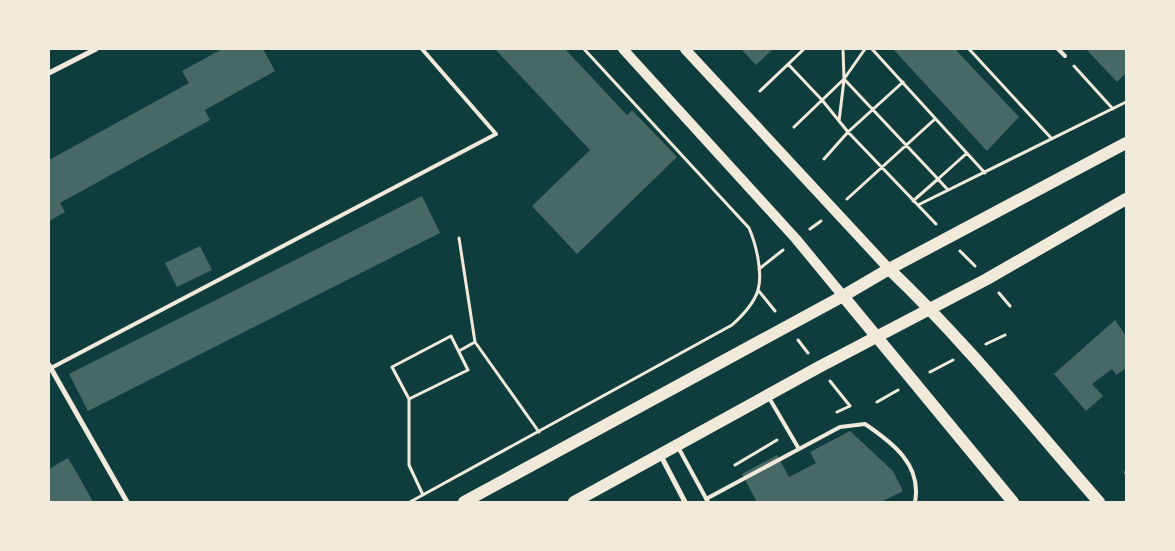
<svg xmlns="http://www.w3.org/2000/svg" width="1175" height="551" font-family="Lora,serif">
<rect width="100%" height="100%" fill="#0f3d3e"/>
<path fill="#486865" d="M 222,49 L 263,49 L 275,71 L 205,110 L 210,120 L 60,203 L 65,212 L 49,221 L 49,184 L 53,191 L 49,183 L 49,160 L 189,83 L 182,71 Z
M 495,49 L 565,49 L 627,115 L 632,110 L 677,157 L 577,254 L 532,206 L 590,150 Z
M 741,49 L 773,49 L 756,65 Z
M 893,49 L 955,49 L 1019,117 L 987,151 Z
M 1086,49 L 1126,49 L 1126,73 L 1117,82 Z
M 422,196 L 440,233 L 88,411 L 69,374 Z
M 200,246 L 212,270 L 177,287 L 165,263 Z
M 1115,320 L 1126,336 L 1126,368 L 1116,375 L 1112,369 L 1092,384 L 1103,396 L 1086,411 L 1054,374 Z
M 850,431 L 893,471 L 903,491 L 881,502 L 757,502 L 742,474 L 777,455 L 789,477 L 816,463 L 810,452 Z
M 68,458 L 81,480 L 93,502 L 49,502 L 49,469 Z"/>
<g fill="none" stroke-linecap="round" stroke-linejoin="round">
<path stroke="#f1e9da" stroke-width="3" d="M 843,49 L 844,79 L 938,179 L 967,153
M 872,49 L 985,173
M 969,49 L 1052,139
M 788,64 L 822,100 L 848,132 L 936,224
M 1074,66 L 1113,109
M 760,91 L 804,49
M 839,121 L 844,80
M 794,127 L 844,79 L 865,49
M 824,159 L 848,132 L 903,82
M 847,199 L 935,119
M 913,201 L 938,179 L 948,190
M 918,205 L 1126,102
M 810,229 L 821,221
M 459,238 L 475,342 L 539,432
M 960,251 L 975,266
M 759,269 L 783,250
M 758,290 L 775,311
M 999,293 L 1010,306
M 798,340 L 808,353
M 986,344 L 1005,335
M 459,351 L 475,342
M 930,372 L 953,360
M 830,381 L 850,406 L 837,412
M 409,399 L 392,367 L 451,336 L 468,370 L 409,399 L 409,465 L 423,495
M 877,402 L 898,390
M 735,465 L 777,440
M 1126,473 L 1126,472
M 410,502 L 732,325 C 742,316 754,304 758,290 C 763,273 756,244 749,228 L 584,49"/>
<path stroke="#f1e9da" stroke-width="4" d="M 1058,49 L 1065,56
M 51,368 L 496,134 L 422,49
M 768,396 L 799,449 L 840,427 L 865,424 C 893,443 922,465 915,502
M 678,447 L 708,502
M 706,499 L 799,449"/>
<path stroke="#f1e9da" stroke-width="5" d="M 49,73 L 96,49
M 49,365 L 127,502
M 661,456 L 685,502"/>
<path stroke="#f1e9da" stroke-width="10" d="M 623,49 L 796,239 L 843,296
M 685,49 L 889,269"/>
<path stroke="#f1e9da" stroke-width="12" d="M 889,269 C 965,341 1030,423 1099,502
M 843,296 L 1013,502
M 464,502 L 843,296 L 889,269 L 1126,143
M 574,502 L 819,367 L 987,279 L 1126,199"/>
</g>
<rect width="1175" height="551" fill="none" stroke="#f1e9da" stroke-width="100"/>
</svg>
